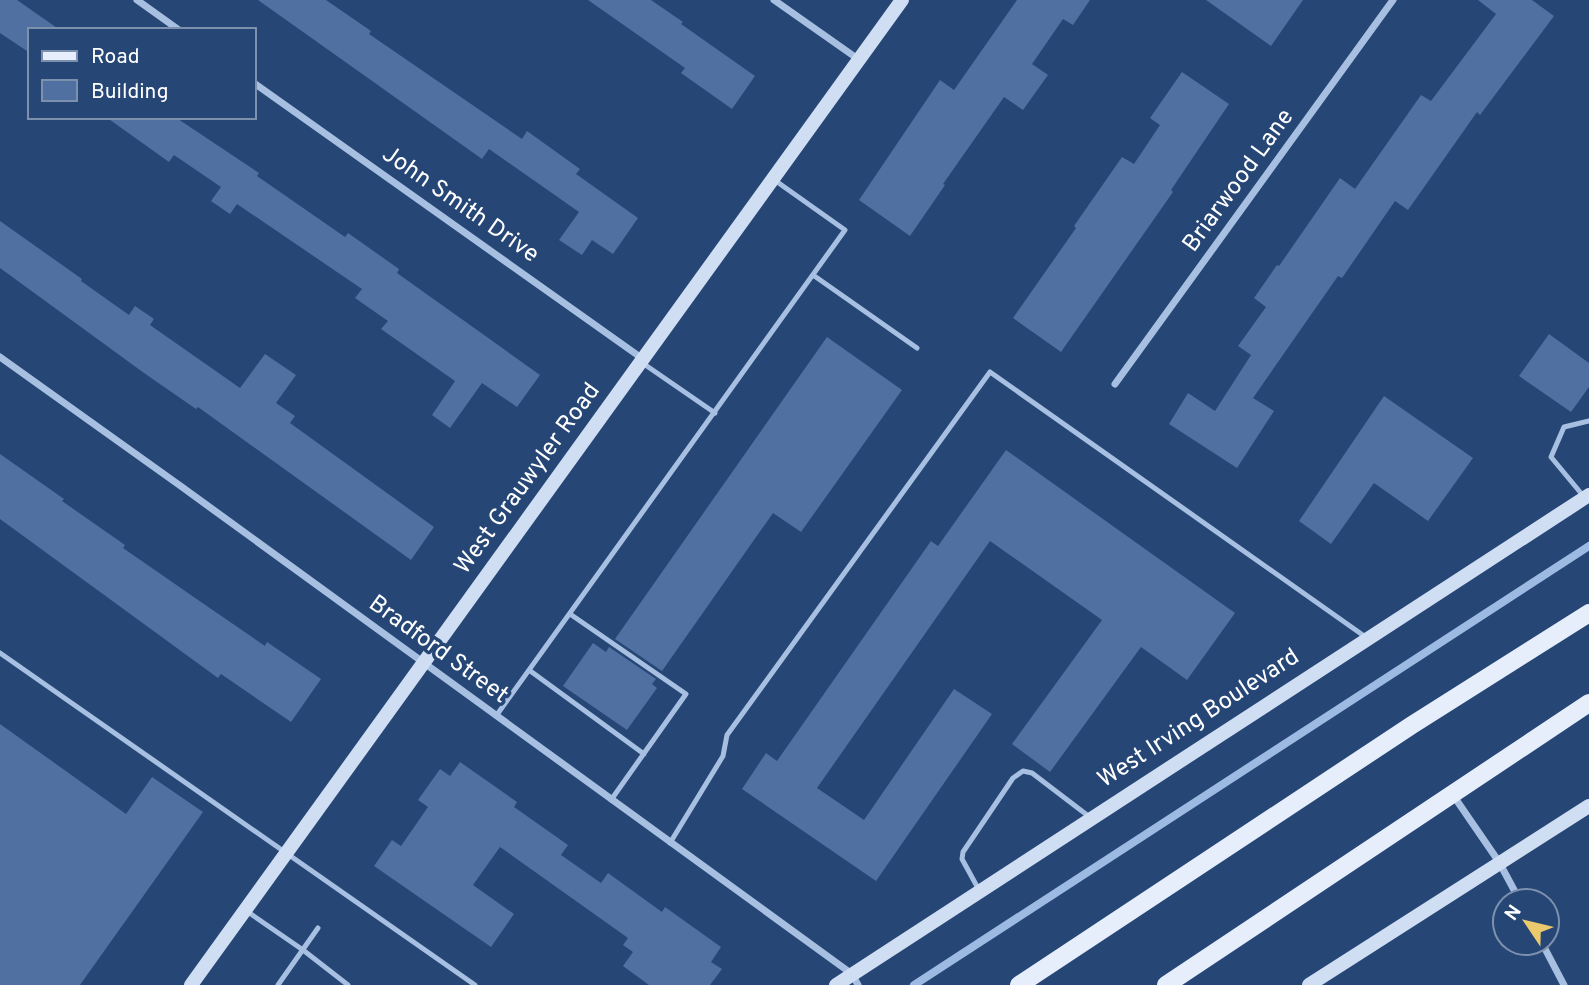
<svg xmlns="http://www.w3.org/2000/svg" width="1589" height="985" font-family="Overpass,sans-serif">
<rect width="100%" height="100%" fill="#264676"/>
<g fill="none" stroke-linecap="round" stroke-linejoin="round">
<path stroke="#9cbae2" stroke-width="8" d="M 914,985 L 1589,546"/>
</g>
<path fill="#4f70a0" d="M 0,0 L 17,0 L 60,30 L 30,30 L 30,53 L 0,33 Z
M 258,0 L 326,0 L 371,31 L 369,34 L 522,139 L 527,131 L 580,169 L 576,174 L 638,218 L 613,254 L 592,240 L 582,255 L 559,240 L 579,212 L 489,149 L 482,159 Z
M 588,0 L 651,0 L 683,22 L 681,24 L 755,76 L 732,109 L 681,73 L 685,68 Z
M 1017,0 L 1090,0 L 1073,25 L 1063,19 L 1032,64 L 1048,75 L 1023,110 L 1004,97 L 943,184 L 945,185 L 910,236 L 859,200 L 940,80 L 954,90 Z
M 1206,0 L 1303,0 L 1271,46 Z
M 1478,0 L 1532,0 L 1554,16 L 1480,115 L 1477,112 L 1408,210 L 1395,201 L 1342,278 L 1338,276 L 1253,398 L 1274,411 L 1237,468 L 1169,424 L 1188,393 L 1215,411 L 1251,355 L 1238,346 L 1266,307 L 1254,298 L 1277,265 L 1279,266 L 1340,178 L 1355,189 L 1421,95 L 1431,101 L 1496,14 Z
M 1182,72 L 1229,104 L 1171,190 L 1173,192 L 1061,352 L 1013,318 L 1076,228 L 1074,226 L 1122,157 L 1134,164 L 1160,125 L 1150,118 Z
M 106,117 L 175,117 L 259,173 L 257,176 L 345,237 L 348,233 L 399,269 L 397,273 L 540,375 L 517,407 L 482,383 L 450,428 L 432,415 L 455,381 L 381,329 L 388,321 L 355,298 L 362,289 L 237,204 L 230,214 L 211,201 L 221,187 L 174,155 L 169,162 Z
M 0,221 L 82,279 L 81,281 L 129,315 L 135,306 L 154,319 L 150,325 L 240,388 L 265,354 L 296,375 L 276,403 L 295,416 L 290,423 L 434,527 L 411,560 L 198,407 L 196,409 L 144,373 L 0,268 Z
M 1549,334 L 1589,363 L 1589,387 L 1571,412 L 1519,376 Z
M 827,337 L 902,390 L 801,532 L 773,513 L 662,671 L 615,639 Z
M 1384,396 L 1473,458 L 1428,521 L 1374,483 L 1331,544 L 1299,521 Z
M 1006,450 L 1235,613 L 1187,680 L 1141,647 L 1050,772 L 1012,744 L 1102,620 L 990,541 L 817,788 L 864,820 L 954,689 L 992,714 L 876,881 L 742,789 L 766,753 L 777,761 L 931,541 L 938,546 Z
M 0,454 L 64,499 L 62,501 L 125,545 L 123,548 L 201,602 L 265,646 L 267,642 L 321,679 L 291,722 L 221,674 L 218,678 L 0,519 Z
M 593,643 L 606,652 L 609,647 L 656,679 L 652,684 L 657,688 L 627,730 L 563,686 Z
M 0,724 L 126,814 L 152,777 L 203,812 L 80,985 L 0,985 Z
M 460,762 L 517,802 L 514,807 L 568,845 L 561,855 L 601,883 L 608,873 L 662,912 L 665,907 L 721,947 L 711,962 L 722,969 L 710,985 L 649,985 L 623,966 L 633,952 L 623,945 L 628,938 L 500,847 L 473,885 L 514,914 L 491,947 L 374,866 L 392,840 L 401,846 L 428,807 L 418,800 L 440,769 L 450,776 Z"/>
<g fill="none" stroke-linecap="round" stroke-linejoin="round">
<path stroke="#a7c0e2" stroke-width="5" d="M 813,275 L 917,348
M 641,362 L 715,413
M 1585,498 L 1551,457 L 1564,427 L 1589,421
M 570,614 L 686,694 L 611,800
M 0,653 L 475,985
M 529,670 L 644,754
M 496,716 L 845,230 L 773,179
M 670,843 L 723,756 L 727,735 L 990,372 L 1367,638
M 979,890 L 962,859 L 963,852 L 1013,778 L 1023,771 L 1032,773 L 1091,818
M 245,910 L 303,950 L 348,985
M 278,985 L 318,928"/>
<path stroke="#a7c0e2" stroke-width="7" d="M 137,0 L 179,30
M 774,0 L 858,59
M 254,83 L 643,359
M 0,357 L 182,487 L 852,974 L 858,985
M 1115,384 L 1393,0
M 1453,795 L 1499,862 L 1520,901
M 1542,943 L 1564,985"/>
<path stroke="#d0def3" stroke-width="14" d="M 191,985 L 902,0
M 836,985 L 1589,495
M 1309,985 L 1589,806"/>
<path stroke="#e6eefb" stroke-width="18" d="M 1019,985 L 1412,725 L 1589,613
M 1166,985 L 1589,703"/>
</g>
<g text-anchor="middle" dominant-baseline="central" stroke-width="7" stroke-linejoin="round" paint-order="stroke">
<g font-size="24" fill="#fff" stroke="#264676">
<text transform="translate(1239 181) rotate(-54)">Briarwood Lane</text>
<text transform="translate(460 205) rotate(35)">John Smith Drive</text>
<text transform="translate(528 479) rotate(-54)">West Grauwyler Road</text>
<text transform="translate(438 650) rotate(36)">Bradford Street</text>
<text transform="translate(1199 719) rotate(-33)">West Irving Boulevard</text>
</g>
</g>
<rect x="28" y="28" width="228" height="91" fill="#264676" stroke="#7d90ad" stroke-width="2"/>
<rect x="42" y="51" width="35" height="10" fill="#e6eefb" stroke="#7d90ad" stroke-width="2"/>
<text x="91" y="63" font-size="21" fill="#ffffff">Road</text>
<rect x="42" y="80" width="35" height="21" fill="#4f70a0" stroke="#7d90ad" stroke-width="2"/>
<text x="91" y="98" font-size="21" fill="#ffffff">Building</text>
<g transform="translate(1526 922) rotate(305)"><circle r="33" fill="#264676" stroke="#7d90ad" stroke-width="2"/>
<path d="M0-5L12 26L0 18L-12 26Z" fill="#eaca6d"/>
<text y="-10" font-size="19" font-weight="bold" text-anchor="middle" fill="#ffffff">N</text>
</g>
</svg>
